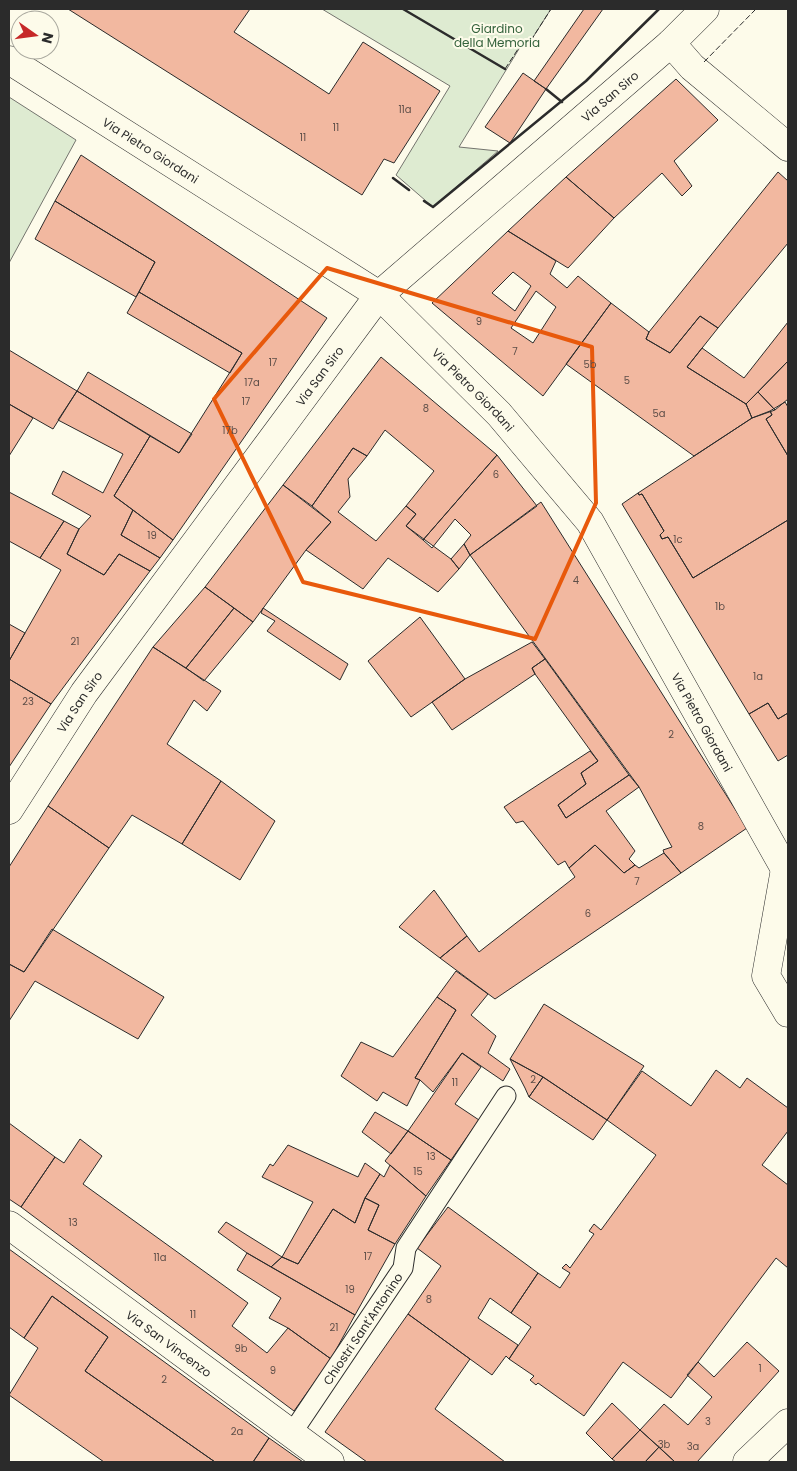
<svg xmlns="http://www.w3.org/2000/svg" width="797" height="1471" font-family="Poppins,sans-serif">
<rect width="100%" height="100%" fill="#fdfbea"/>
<path fill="#deebd1" stroke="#74746e" d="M 322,9 L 551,9 L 528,45 L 522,44 L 459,147 L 498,151 L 433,207 L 396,175 L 450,86 Z
M 9,97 L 76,140 L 9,263 Z"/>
<path fill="#f2b8a0" stroke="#2b2b2b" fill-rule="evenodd" d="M 68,9 L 250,9 L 234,32 L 329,94 L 363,42 L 440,91 L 394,163 L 384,159 L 362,195 Z
M 584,9 L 603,9 L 546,89 L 534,81 Z
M 523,73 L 546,89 L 510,143 L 485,127 Z
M 676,79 L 718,120 L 674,161 L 692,186 L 682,196 L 662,173 L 614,218 L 566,177 Z
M 81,155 L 327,318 L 173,540 L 114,496 L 150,436 L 179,453 L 242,353 L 139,292 L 155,262 L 55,201 Z
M 778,172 L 788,181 L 788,243 L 718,328 L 700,316 L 670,353 L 646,339 L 649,332 Z
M 566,177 L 614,218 L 568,268 L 508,231 Z
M 55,201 L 155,262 L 136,297 L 35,239 Z
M 508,231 L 556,261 L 550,274 L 567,288 L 578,276 L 611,303 L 543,396 L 432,303 ZM 513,272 L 531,286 L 515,311 L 492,293 ZM 536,291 L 556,307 L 533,343 L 511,328 Z
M 139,292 L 242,353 L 230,373 L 127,313 Z
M 611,303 L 649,332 L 646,339 L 670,353 L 700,316 L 718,328 L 687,367 L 746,404 L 752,418 L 694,456 L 566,364 Z
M 788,322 L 788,361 L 746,404 L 687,367 L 702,348 L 744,378 Z
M 9,350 L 77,391 L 53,429 L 9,404 Z
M 381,357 L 497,455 L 423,540 L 406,526 L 416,514 L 406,506 L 434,471 L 385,430 L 367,456 L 353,448 L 312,506 L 283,485 Z
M 788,361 L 788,399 L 775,410 L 758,392 Z
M 88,372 L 192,434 L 179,453 L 77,391 Z
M 77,391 L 150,436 L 114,496 L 133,510 L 121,535 L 160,558 L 150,571 L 119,554 L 104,575 L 67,554 L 79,529 L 91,516 L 52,494 L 63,471 L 103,493 L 123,454 L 58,420 Z
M 758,392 L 775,410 L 752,418 L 746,404 Z
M 785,402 L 788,407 L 788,456 L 766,419 L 772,415 L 770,411 Z
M 9,404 L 33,418 L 9,456 Z
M 770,411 L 772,415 L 766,419 L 788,456 L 788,520 L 693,578 L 668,537 L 662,539 L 660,535 L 664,531 L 642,494 L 639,495 L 638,493 L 752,418 Z
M 353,448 L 367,456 L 348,479 L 350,497 L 338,512 L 376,541 L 406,506 L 416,514 L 406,526 L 451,559 L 459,569 L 438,592 L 388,558 L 363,589 L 306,550 L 331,522 L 312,506 Z
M 497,455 L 537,506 L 470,555 L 464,544 L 471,535 L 455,519 L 432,548 L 423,540 Z
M 283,485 L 331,522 L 306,550 L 253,622 L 205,587 Z
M 9,492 L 64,521 L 40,558 L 9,541 Z
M 638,493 L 639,495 L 642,494 L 664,531 L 660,535 L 662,539 L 668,537 L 693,578 L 788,520 L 788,713 L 778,719 L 768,703 L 749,714 L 622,504 Z
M 541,502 L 747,828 L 681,873 L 664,853 L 663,850 L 672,847 L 639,787 L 470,555 Z
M 133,510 L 173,540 L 160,558 L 121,535 Z
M 64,521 L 79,529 L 67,554 L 104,575 L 119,554 L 150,571 L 51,704 L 9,679 L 9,661 L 61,570 L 40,558 Z
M 464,544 L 470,555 L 459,569 L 451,559 Z
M 205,587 L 234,608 L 186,668 L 153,647 Z
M 234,608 L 253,622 L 204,681 L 186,668 Z
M 263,608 L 348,664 L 340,680 L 267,631 L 275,621 L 261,613 Z
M 420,617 L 465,679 L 411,717 L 368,661 Z
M 9,624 L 25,633 L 9,661 Z
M 532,642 L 545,659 L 532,668 L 535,674 L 452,730 L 432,702 L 465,679 Z
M 153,647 L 221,691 L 207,711 L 194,700 L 167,744 L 221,781 L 182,844 L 132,815 L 109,848 L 48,806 Z
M 545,659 L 629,775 L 566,818 L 558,805 L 586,784 L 581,773 L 598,761 L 535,674 L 532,668 Z
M 9,679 L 51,704 L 9,767 Z
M 768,703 L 778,719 L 788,713 L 788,755 L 778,761 L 749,714 Z
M 590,751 L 598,761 L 581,773 L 586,784 L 558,805 L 566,818 L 629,775 L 639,787 L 606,811 L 635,851 L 629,859 L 635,865 L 624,873 L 595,845 L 569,868 L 565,861 L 558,865 L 523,821 L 516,823 L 504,807 Z
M 221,781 L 275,821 L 240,880 L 182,844 Z
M 48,806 L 109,848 L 24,972 L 9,964 L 9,867 Z
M 595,845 L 624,873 L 635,865 L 639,868 L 664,853 L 681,873 L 495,999 L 440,958 L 467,936 L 479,952 L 575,877 L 569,868 Z
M 434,890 L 467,936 L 440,958 L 399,927 Z
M 52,929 L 164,997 L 138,1039 L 35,981 L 9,1021 L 9,964 L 24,972 Z
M 456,971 L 488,994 L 471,1015 L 496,1036 L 488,1053 L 510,1069 L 503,1081 L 462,1053 L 433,1092 L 420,1080 L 415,1078 L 456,1010 L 437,997 Z
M 437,997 L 456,1010 L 415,1078 L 420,1080 L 407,1106 L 383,1092 L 377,1101 L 341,1076 L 361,1042 L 393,1057 Z
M 544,1004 L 644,1066 L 607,1120 L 543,1077 L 510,1059 Z
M 462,1053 L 481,1067 L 455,1104 L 479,1120 L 451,1160 L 408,1131 Z
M 510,1059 L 543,1077 L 529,1097 L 525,1088 Z
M 716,1070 L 740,1088 L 747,1078 L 788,1108 L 788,1131 L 762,1165 L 788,1185 L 788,1268 L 776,1258 L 671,1398 L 623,1362 L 584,1416 L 538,1383 L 536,1385 L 530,1380 L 534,1376 L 509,1359 L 531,1327 L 511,1313 L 538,1273 L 560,1288 L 570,1273 L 562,1268 L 566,1264 L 570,1268 L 594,1234 L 589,1231 L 594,1224 L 601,1230 L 656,1155 L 607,1120 L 642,1071 L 691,1106 Z
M 543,1077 L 607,1120 L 593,1140 L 529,1097 Z
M 375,1112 L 408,1131 L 391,1154 L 362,1132 Z
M 9,1123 L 55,1157 L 21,1207 L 9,1199 Z
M 408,1131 L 451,1160 L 426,1196 L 385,1161 Z
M 80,1139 L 102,1156 L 83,1184 L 248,1303 L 232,1326 L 267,1353 L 288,1328 L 331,1359 L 294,1411 L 21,1207 L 55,1157 L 64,1163 Z
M 288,1145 L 358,1177 L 365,1163 L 380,1174 L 365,1198 L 355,1223 L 333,1209 L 298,1264 L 282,1257 L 313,1202 L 262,1177 L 270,1164 L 273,1166 Z
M 390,1165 L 426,1196 L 395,1244 L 368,1230 L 379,1205 L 365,1198 L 380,1174 L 384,1177 Z
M 365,1198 L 379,1205 L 368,1230 L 395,1244 L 355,1315 L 271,1267 L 282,1257 L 298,1264 L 333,1209 L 355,1223 Z
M 448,1207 L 538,1273 L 511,1313 L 490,1298 L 478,1318 L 518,1345 L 509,1359 L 506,1356 L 492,1375 L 408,1314 L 441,1266 L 417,1248 Z
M 226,1222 L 282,1257 L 271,1267 L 247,1253 L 218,1232 Z
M 9,1249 L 269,1438 L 253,1462 L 215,1462 L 85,1371 L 108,1337 L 52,1296 L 24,1338 L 9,1327 Z
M 247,1253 L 355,1315 L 331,1359 L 288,1328 L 269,1318 L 281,1298 L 237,1270 Z
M 52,1296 L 108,1337 L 85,1371 L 215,1462 L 104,1462 L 9,1395 L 38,1348 L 24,1338 Z
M 408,1314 L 470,1359 L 435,1409 L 505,1462 L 367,1462 L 325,1432 Z
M 747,1342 L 779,1371 L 697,1462 L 675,1462 L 640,1430 L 664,1404 L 688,1425 L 712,1397 L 687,1375 L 698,1362 L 714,1377 Z
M 612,1403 L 640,1430 L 612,1459 L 586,1433 Z
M 640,1430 L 659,1447 L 645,1462 L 616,1462 L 612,1459 Z
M 269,1438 L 303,1462 L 253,1462 Z
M 659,1447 L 675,1462 L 645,1462 Z"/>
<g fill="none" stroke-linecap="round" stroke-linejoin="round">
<g stroke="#2b2b2b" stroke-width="21">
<g id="lane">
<path id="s1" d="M 292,1433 L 403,1268 L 406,1248 L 506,1096"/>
</g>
</g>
<g stroke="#2b2b2b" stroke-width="29">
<g id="street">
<path d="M 671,43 L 692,67 L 788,147"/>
<path id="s2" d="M 9,60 L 379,295 L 499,414 L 590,522 L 785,869"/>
<path id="s3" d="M 9,810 L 84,693 L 379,295 L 671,43 L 705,9"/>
<path d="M 785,869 L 766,976 L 788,1013"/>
<path id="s4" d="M 9,1225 L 330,1462"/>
<path d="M 747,1462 L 788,1423"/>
</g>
</g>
<use href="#lane" stroke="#fdfbea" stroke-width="19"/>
<use href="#street" stroke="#fdfbea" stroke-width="28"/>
<path stroke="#2b2b2b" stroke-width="1" stroke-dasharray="6 2.5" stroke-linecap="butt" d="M 704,62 L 756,9
M 505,69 L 522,43 L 528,45 L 551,9"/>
<path stroke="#2b2b2b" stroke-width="2.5" d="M 403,9 L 505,69
M 546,89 L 562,102
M 393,178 L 409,190
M 424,201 L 433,207 L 586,81 L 659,9"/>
</g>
<path fill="none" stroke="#e8590c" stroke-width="4" stroke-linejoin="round" d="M 327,268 L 592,347 L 596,503 L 535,639 L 303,582 L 214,399 Z"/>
<g text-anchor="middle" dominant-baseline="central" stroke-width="4" stroke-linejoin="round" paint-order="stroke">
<g font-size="10" fill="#5d4e48">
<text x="405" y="109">11a</text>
<text x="336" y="127">11</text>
<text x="303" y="137">11</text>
<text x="479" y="321">9</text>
<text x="515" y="351">7</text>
<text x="273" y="362">17</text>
<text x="590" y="364">5b</text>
<text x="627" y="380">5</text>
<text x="252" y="382">17a</text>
<text x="246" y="401">17</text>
<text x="426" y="408">8</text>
<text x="659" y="413">5a</text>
<text x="230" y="430">17b</text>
<text x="496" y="474">6</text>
<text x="152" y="535">19</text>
<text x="678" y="539">1c</text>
<text x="576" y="580">4</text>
<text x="720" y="606">1b</text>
<text x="75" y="641">21</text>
<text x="758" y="676">1a</text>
<text x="28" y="701">23</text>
<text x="671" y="734">2</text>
<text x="701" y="826">8</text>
<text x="637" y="881">7</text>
<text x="588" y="913">6</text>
<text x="533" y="1079">2</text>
<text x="455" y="1082">11</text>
<text x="431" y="1156">13</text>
<text x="418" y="1171">15</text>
<text x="73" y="1222">13</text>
<text x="368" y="1256">17</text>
<text x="160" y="1257">11a</text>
<text x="350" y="1289">19</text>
<text x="429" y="1299">8</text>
<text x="193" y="1314">11</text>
<text x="334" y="1327">21</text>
<text x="241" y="1348">9b</text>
<text x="760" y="1368">1</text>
<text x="273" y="1370">9</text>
<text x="164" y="1379">2</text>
<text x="708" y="1421">3</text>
<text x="237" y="1431">2a</text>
<text x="664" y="1444">3b</text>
<text x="693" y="1446">3a</text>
</g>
<g font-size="12" fill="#34623c" stroke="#fdfbea">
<text x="497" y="28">Giardino<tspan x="497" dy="14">della Memoria</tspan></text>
</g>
<g font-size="12" fill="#2b2b2b" stroke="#fdfbea">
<text stroke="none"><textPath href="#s3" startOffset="939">Via San Siro</textPath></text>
<text stroke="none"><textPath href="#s2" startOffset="168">Via Pietro Giordani</textPath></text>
<text stroke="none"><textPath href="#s3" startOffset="534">Via San Siro</textPath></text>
<text stroke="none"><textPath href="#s2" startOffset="572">Via Pietro Giordani</textPath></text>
<text stroke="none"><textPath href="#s3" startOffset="129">Via San Siro</textPath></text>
<text stroke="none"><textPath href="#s2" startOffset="978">Via Pietro Giordani</textPath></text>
<text stroke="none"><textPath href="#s1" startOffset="126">Chiostri Sant'Antonino</textPath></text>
<text stroke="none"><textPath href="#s4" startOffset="199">Via San Vincenzo</textPath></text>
</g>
</g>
<rect width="797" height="1471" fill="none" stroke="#2b2b2b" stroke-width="20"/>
<g transform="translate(35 35) rotate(104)"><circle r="24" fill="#fdfbea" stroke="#a9a89e"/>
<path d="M0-4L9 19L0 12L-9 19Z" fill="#c62828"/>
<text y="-8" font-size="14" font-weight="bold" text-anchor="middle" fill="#2b2b2b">N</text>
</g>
</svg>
